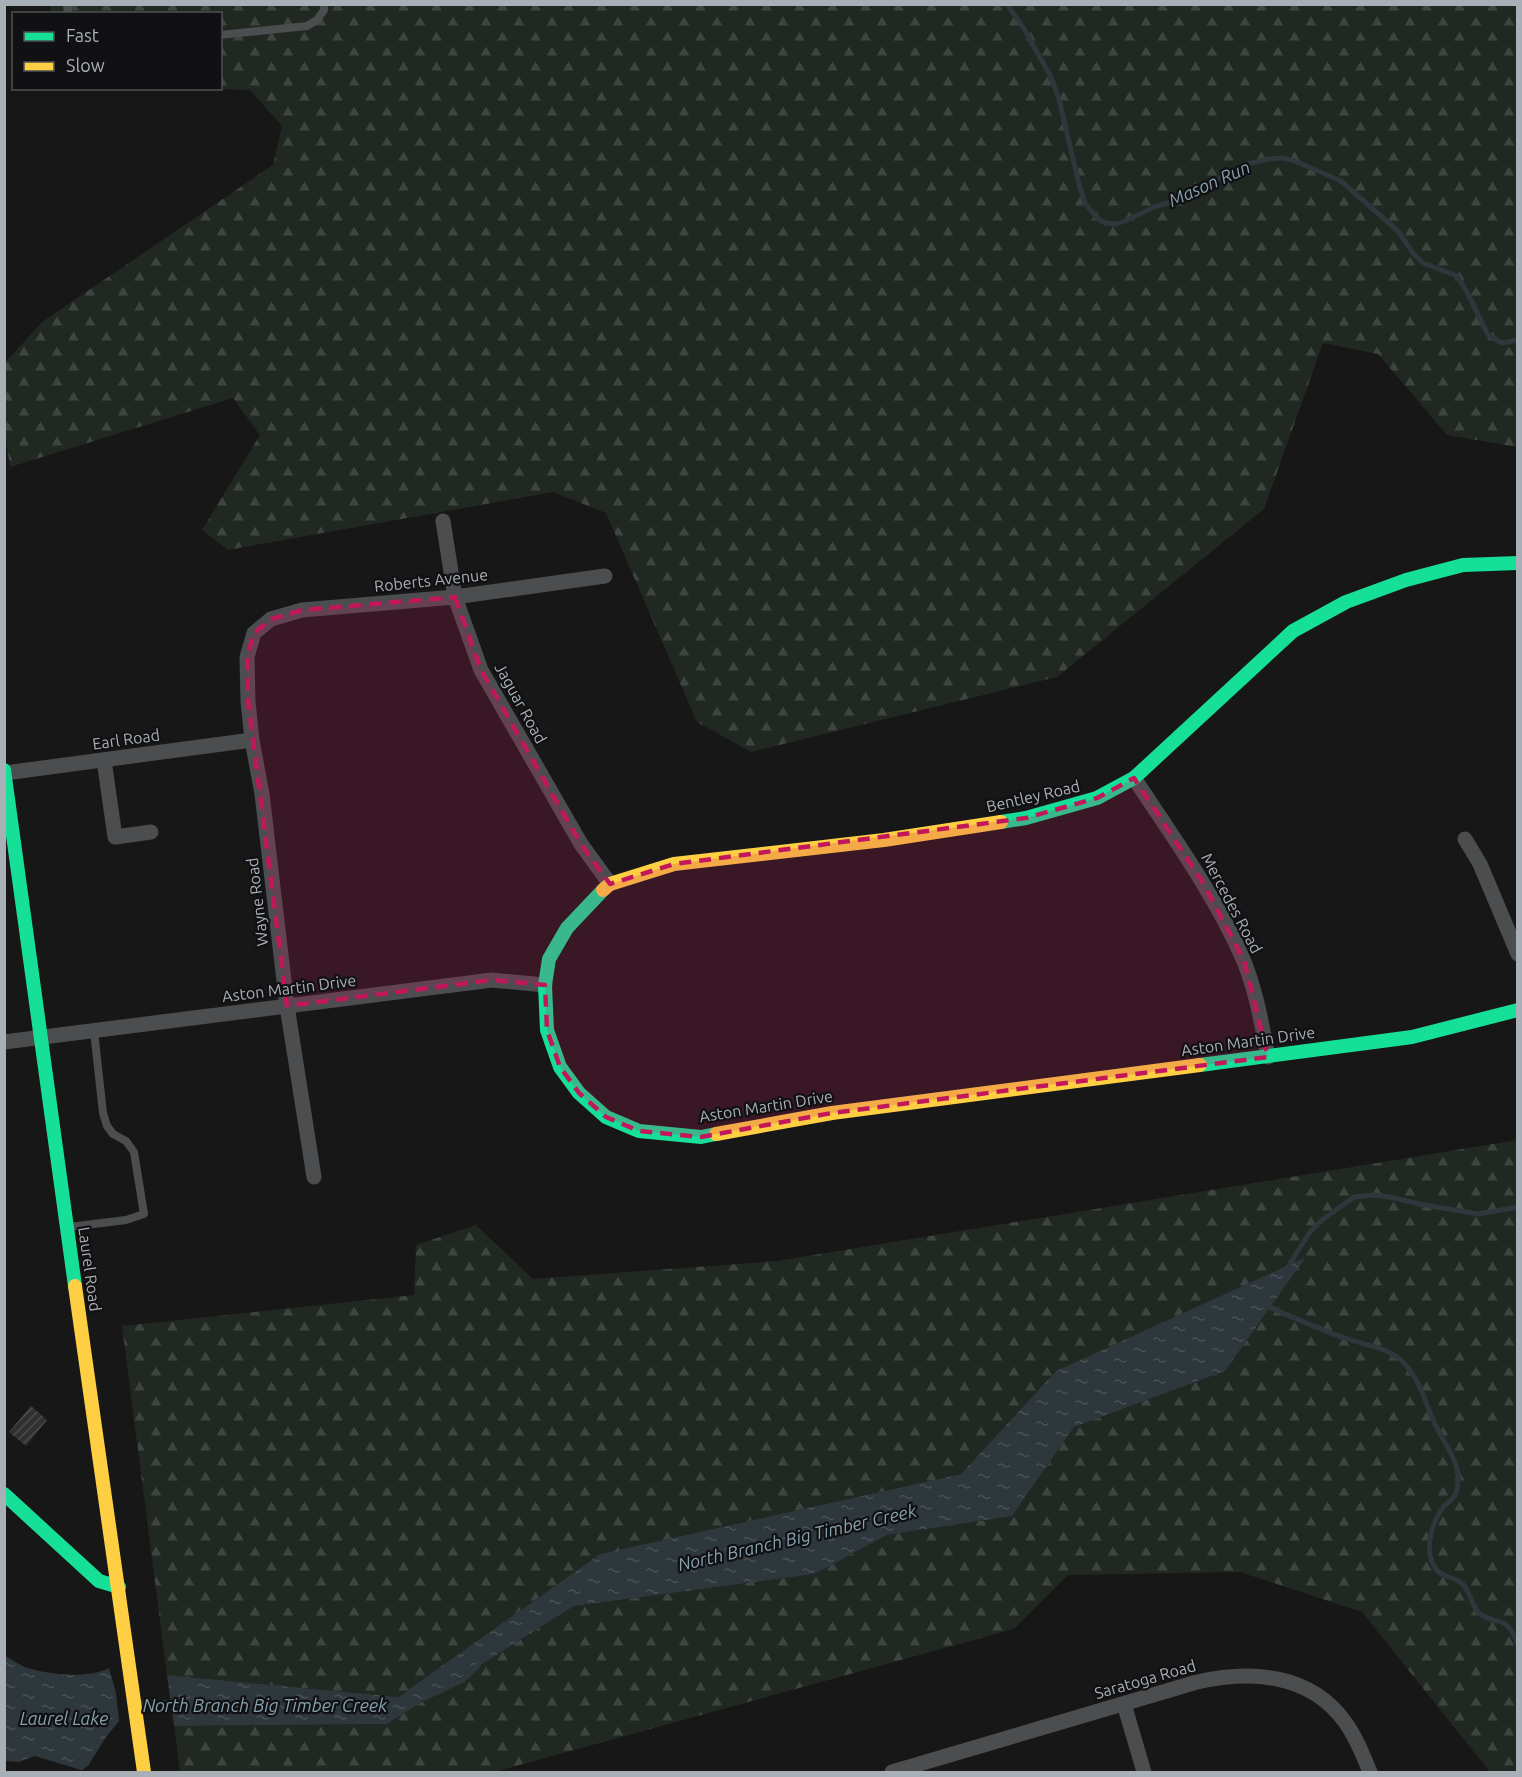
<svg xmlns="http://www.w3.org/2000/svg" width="1522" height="1777" font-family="Ubuntu,sans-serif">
<defs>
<pattern id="forest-firs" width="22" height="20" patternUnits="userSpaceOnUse" patternTransform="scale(1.5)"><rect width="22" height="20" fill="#212721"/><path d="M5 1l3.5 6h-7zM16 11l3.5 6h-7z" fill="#3e443f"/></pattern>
<pattern id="water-ripples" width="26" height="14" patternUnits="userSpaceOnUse" patternTransform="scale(1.5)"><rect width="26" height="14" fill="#2e373b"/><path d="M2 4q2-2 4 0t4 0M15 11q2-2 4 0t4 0" fill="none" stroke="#495155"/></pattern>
<pattern id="building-hatch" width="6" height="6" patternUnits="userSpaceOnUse" patternTransform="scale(1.5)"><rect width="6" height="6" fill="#313132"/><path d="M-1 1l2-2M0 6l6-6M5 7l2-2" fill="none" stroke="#4c4c4d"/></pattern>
</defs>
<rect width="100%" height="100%" fill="#171717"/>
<path fill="url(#forest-firs)" d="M 50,5 L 1517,5 L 1517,447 L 1447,435 L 1378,354 L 1323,343 L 1264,509 L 1057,677 L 751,752 L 697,722 L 606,513 L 553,492 L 228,550 L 202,530 L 260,435 L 233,398 L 10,467 L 4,426 L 4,364 L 42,322 L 273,165 L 282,126 L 250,90 L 216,89 L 220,88 L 220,14 L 52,13 Z
M 1517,1140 L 1517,1772 L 1490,1772 L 1362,1612 L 1240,1572 L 1068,1575 L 1014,1629 L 494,1772 L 180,1772 L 174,1726 L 387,1724 L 574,1606 L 815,1574 L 887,1535 L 1012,1516 L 1074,1427 L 1225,1371 L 1305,1258 L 1056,1371 L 961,1474 L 600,1554 L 398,1697 L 167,1675 L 122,1326 L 414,1295 L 416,1245 L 476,1225 L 533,1279 L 777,1261 Z"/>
<path fill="url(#water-ripples)" d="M 1306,1257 L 1225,1371 L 1074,1427 L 1012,1516 L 887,1535 L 815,1574 L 574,1606 L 387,1724 L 174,1726 L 167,1675 L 398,1697 L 600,1554 L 961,1474 L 1056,1371 Z
M 4,1655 C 11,1659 18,1664 25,1667 C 48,1675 88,1679 109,1668 L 116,1693 L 119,1721 L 106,1737 L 88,1766 L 81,1770 L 35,1756 L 19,1762 L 5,1761 Z"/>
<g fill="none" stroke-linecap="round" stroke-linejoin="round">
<path stroke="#2e373b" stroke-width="5" d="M 1007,4 L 1024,29 L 1051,77 L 1059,99 L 1080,188 L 1085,203 L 1098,219 L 1105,223 L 1116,224 L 1125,221 L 1154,207 L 1178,200 L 1248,164 L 1268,159 L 1283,158 L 1295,161 L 1341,181 L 1398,231 L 1413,253 L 1423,263 L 1457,276 L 1467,292 L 1488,335 L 1502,343 L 1518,340
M 1287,1268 L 1310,1232 L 1322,1220 L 1354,1197 L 1373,1195 L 1390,1197 L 1419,1204 L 1478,1214 L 1518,1207
M 1265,1305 C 1292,1317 1318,1329 1345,1338 C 1364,1345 1388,1347 1403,1362 C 1422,1381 1426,1408 1438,1430 C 1449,1451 1464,1468 1456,1493 C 1454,1499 1448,1502 1444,1506 C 1433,1520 1425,1545 1432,1562 C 1440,1579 1447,1574 1460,1582 C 1470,1588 1471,1604 1478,1612 C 1492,1627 1507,1611 1518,1645
M 425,1698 L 463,1680 L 478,1666
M 139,1703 L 177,1702"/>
</g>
<path fill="url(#building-hatch)" d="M 31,1406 L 47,1420 L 26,1446 L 9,1432 Z"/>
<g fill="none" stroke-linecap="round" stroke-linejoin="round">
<path stroke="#4b4d4f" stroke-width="8" d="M 67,4 L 68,14
M 220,35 L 307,26 L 317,20 L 324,10 L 324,4
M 69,1227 L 126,1220 L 144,1214 L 134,1152 L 126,1141 L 113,1134 L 107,1126 L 103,1113 L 94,1031"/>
<path stroke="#4b4d4f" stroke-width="15" d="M 443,521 L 455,597 L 481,670 L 581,844 L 610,884
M 104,760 L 115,837 L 151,832
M 5,773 L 252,740
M 1134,778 C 1173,837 1215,895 1243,959 C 1256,990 1262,1025 1268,1057
M 1465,839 L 1480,864 L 1518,954
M 4,1042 L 492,980 L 545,985
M 314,1177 L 287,1006 L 262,794 L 252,740 L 248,701 L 247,657 L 254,633 L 271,619 L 302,610 L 455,597 L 605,576
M 1124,1704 L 1144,1772
M 892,1772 L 1197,1682 C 1250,1670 1310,1673 1345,1722 C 1356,1737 1363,1755 1370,1772"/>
<path stroke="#16e098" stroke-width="14" d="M 4,770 L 75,1286
M 1001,822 L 1026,818 L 1097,798 L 1134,778 L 1293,631 L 1346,602 L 1406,580 L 1463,565 L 1518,563
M 603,890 L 567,928 L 549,959 L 545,985 L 547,1030 L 560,1067 L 579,1093 L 606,1117 L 639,1131 L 701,1137 L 716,1134
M 1200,1065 L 1412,1037 L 1518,1010
M 4,1494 L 99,1581 L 119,1587"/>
<path stroke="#ffcf43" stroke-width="14" d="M 603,890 L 610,884 L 674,864 L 884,840 L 1001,822
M 716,1134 L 832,1113 L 1200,1065
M 75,1286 L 144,1772"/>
</g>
<path fill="#c2185b" fill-opacity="0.2" stroke="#c2185b" stroke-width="4.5" stroke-dasharray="12 8" stroke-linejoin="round" d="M 455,597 L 481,670 L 581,844 L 610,884 L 674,864 L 1026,818 L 1097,798 L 1134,778 L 1202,881 L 1244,960 L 1268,1057 L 832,1113 L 701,1137 L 639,1131 L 606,1117 L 579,1093 L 560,1067 L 547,1030 L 545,985 L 492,980 L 287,1006 L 248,701 L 247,657 L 254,633 L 271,619 L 302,610 Z"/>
<g text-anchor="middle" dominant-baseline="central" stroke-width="4.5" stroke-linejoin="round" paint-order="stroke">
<g font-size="16" fill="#a9afb6" stroke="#111113">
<text transform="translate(431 580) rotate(-6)">Roberts Avenue</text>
<text transform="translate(521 703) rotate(61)">Jaguar Road</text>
<text transform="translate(126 739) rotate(-8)">Earl Road</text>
<text transform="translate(1033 796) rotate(-13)">Bentley Road</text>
<text transform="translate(257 902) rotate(-97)">Wayne Road</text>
<text transform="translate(1232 903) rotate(62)">Mercedes Road</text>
<text transform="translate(289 988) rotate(-7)">Aston Martin Drive</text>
<text transform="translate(1248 1041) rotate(-8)">Aston Martin Drive</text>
<text transform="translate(766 1106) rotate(-9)">Aston Martin Drive</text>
<text transform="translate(90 1269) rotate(82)">Laurel Road</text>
<text transform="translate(1145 1679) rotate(-16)">Saratoga Road</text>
</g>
<g font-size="18" font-style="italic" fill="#84a1ad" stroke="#111113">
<text transform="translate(1209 183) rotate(-24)">Mason Run</text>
<text transform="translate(797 1537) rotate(-13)">North Branch Big Timber Creek</text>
<text x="265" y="1705">North Branch Big Timber Creek</text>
<text x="64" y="1718">Laurel Lake</text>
</g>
</g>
<rect width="1522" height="1777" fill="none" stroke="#a9afb6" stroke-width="12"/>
<rect x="12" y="12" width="210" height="78" fill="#111113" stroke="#4e5054" stroke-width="1.5"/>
<rect x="24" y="32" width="30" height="9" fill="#16e098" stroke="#4e5054" stroke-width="1.5"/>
<text x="66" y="42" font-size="18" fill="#a9afb6">Fast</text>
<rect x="24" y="62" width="30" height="9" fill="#ffcf43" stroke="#4e5054" stroke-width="1.5"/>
<text x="66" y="72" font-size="18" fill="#a9afb6">Slow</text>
</svg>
